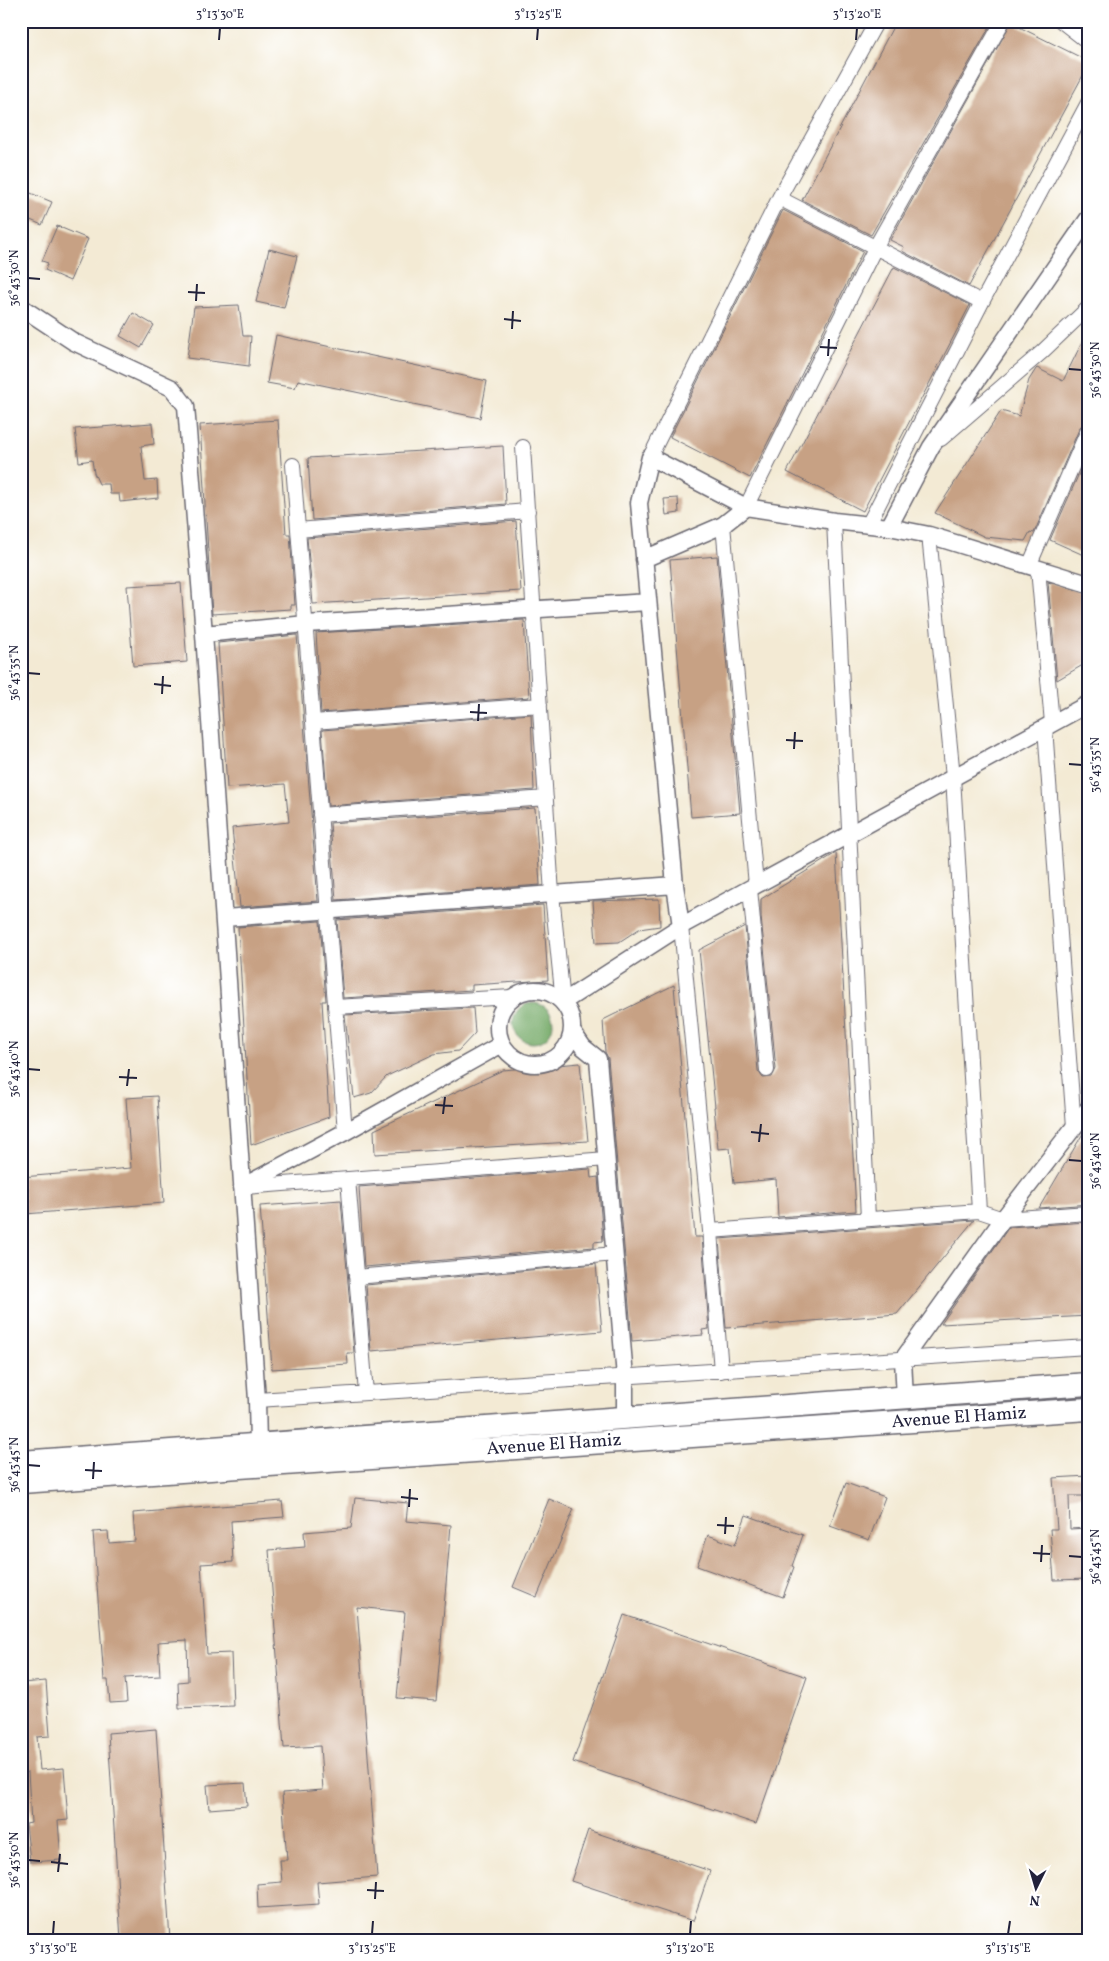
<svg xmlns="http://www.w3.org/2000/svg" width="1109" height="1961" font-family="Vollkorn,serif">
<rect width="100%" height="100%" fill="#fff"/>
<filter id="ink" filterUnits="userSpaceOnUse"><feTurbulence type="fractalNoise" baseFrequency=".02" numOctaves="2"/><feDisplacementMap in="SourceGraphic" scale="10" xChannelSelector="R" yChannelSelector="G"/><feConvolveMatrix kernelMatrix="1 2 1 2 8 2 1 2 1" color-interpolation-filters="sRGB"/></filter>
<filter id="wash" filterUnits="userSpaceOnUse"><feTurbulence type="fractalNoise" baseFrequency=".0096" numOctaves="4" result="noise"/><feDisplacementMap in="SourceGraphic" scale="20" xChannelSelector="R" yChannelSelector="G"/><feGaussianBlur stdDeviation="1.12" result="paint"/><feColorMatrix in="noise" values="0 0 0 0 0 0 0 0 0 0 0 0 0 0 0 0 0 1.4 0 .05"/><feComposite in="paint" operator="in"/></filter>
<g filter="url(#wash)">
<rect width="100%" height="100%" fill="#f3ead4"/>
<path fill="#73a966" stroke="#4a6650" d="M513 1023a20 20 0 1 1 40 0a20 20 0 1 1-40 0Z"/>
<g id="blocks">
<path fill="#c7a184" d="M 896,21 L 993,21 L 871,235 L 802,200 Z
M 1011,23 L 1088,61 L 1088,66 L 969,286 L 902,251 L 904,247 L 890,240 Z
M 21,189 L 52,202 L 42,225 L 21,216 Z
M 783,210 L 863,251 L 750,478 L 670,437 Z
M 57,226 L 88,239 L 70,281 L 45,270 L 48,263 L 42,261 Z
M 269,249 L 297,256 L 284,308 L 256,302 Z
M 894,267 L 970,305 L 863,511 L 787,472 Z
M 239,305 L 243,336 L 251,336 L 249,366 L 187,358 L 194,307 Z
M 133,313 L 154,325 L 141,348 L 120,336 Z
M 1088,330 L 1088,421 L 1080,427 L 1034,533 L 1030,532 L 1025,541 L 985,537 L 935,513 L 1001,411 L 1019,416 L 1029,380 L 1036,369 L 1037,368 L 1063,381 Z
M 276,335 L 487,381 L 480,418 L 298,380 L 295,388 L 267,383 Z
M 278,420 L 286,534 L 290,534 L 295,605 L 291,605 L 291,609 L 212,614 L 200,425 Z
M 152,423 L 154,444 L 141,446 L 145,481 L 157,480 L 158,498 L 120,502 L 119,494 L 110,494 L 109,484 L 99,484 L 94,473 L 92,460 L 79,462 L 75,429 Z
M 503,446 L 506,504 L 312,520 L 308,458 Z
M 1088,453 L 1088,557 L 1050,540 Z
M 678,498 L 679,513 L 666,515 L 664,499 Z
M 516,521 L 521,591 L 313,604 L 307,538 Z
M 717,556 L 740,813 L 691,817 L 670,560 Z
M 1048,582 L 1088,594 L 1088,662 L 1057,680 Z
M 181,583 L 187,662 L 133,666 L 127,586 Z
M 524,620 L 529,697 L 321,713 L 316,633 Z
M 297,635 L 318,901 L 240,907 L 232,828 L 289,822 L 285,784 L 227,788 L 218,643 Z
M 531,714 L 534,790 L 328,806 L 322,730 Z
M 535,808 L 540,885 L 336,900 L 330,823 Z
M 836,853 L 856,1211 L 778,1217 L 776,1179 L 734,1183 L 730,1148 L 718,1149 L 714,1107 L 715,1107 L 699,950 L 745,926 L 758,1071 L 763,1078 L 772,1077 L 776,1069 L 761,917 L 761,899 Z
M 659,899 L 660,926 L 639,929 L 619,942 L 596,943 L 593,901 Z
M 543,905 L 548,980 L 472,985 L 472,990 L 343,998 L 337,920 Z
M 320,921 L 326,1001 L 322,1001 L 329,1117 L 251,1145 L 238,927 Z
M 674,985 L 695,1237 L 702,1237 L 709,1329 L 702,1330 L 703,1335 L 632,1341 L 608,1058 L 605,1052 L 603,1020 Z
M 473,1008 L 475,1033 L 458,1051 L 434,1054 L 387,1076 L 371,1093 L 354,1098 L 345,1015 Z
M 580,1063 L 588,1141 L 375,1154 L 374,1130 L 503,1070 Z
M 157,1096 L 164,1203 L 25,1214 L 22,1177 L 131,1168 L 126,1098 Z
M 1088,1126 L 1088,1204 L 1039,1208 L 1085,1130 Z
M 590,1169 L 591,1178 L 598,1177 L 603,1241 L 594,1242 L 594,1247 L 364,1267 L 359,1187 Z
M 341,1200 L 354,1353 L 347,1353 L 348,1364 L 272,1369 L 260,1206 Z
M 974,1220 L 897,1314 L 726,1328 L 719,1239 Z
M 1088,1222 L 1088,1316 L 941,1324 L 1009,1227 Z
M 596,1264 L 602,1331 L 371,1351 L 366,1285 Z
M 1088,1476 L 1088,1496 L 1069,1496 L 1070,1529 L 1088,1528 L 1088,1579 L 1054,1580 L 1050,1529 L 1057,1529 L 1053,1478 Z
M 846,1483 L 885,1497 L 869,1540 L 830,1526 Z
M 355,1498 L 408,1503 L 406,1521 L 451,1525 L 436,1701 L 397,1698 L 405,1612 L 357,1607 L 377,1877 L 317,1882 L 319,1904 L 258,1908 L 257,1884 L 282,1882 L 280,1860 L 287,1860 L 282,1793 L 323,1790 L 320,1746 L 284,1748 L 269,1550 L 305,1547 L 304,1532 L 351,1528 Z
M 549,1499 L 574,1509 L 537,1597 L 513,1587 Z
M 282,1501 L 284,1517 L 231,1521 L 233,1562 L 201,1564 L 207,1654 L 231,1653 L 233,1706 L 179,1708 L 178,1682 L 188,1681 L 187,1640 L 158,1642 L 160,1676 L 125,1678 L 127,1702 L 110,1703 L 108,1680 L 104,1680 L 93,1532 L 108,1531 L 109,1543 L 135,1541 L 133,1513 Z
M 746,1515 L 803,1535 L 792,1566 L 794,1567 L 783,1597 L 697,1566 L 708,1535 L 735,1545 Z
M 624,1615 L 807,1677 L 756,1824 L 573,1762 Z
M 46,1681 L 50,1736 L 37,1737 L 40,1770 L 64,1768 L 68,1820 L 58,1821 L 61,1860 L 30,1862 L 26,1824 L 31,1823 L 28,1772 L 21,1773 L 21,1683 Z
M 156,1729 L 170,1940 L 121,1940 L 108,1733 Z
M 245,1783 L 247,1806 L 209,1809 L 207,1785 Z
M 588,1830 L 710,1871 L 693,1921 L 571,1881 Z"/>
</g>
</g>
<g filter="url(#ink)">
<use href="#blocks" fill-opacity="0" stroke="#6b6871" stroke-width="1"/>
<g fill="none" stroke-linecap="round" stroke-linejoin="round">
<g stroke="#6b6871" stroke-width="16">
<path id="minor" d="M 1061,21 L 1088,42
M 779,198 L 982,302
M 941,439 L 1042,352 L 1088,308
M 523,447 L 552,894 L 563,1002
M 650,457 L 779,198 L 877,21
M 293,465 L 345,1132
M 746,507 L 876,246 L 1003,21
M 834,521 L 868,1218
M 723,525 L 756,885
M 868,525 L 982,302 L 1088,103
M 298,530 L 528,511
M 929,535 L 953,777 L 979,1211
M 1029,566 L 1088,430
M 1038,569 L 1052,723
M 313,722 L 540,705
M 1045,727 L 1074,1127
M 320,815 L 546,798
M 750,889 L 767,1070
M 681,926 L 710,1231 L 721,1371
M 335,1007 L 512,997
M 348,1179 L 366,1393
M 245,1187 L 607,1159
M 710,1231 L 979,1211 L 1003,1219 L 1088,1213
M 356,1277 L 615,1254
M 257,1400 L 1088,1347"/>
</g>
<g stroke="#6b6871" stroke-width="19">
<path id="tertiary" d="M 21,307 L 74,342 L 172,388 L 186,406 L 204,634 L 257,1400 L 258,1445
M 889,527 L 931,447 L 1088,219
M 644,559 L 723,525 L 746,507
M 204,634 L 306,624 L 648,602
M 224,918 L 675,885
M 681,926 L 675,885 L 639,503 L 650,457 L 746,507 L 834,521 L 889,527 L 929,535 L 1088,584
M498 1027a37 37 0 1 1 74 0a37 37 0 1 1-74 0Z
M 563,1002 L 681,926 L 1088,704
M 572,1031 L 583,1047 L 598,1059 L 625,1377 L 625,1418
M 242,1187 L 345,1132 L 502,1044
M 905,1399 L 903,1359 L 1003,1219 L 1088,1109"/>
</g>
<g stroke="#6b6871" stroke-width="25">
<path id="trunk" d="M 21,1462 L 1088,1384
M 21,1482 L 1088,1409"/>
</g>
<use href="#minor" stroke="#fff" stroke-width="14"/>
<use href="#tertiary" stroke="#fff" stroke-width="16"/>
<use href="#trunk" stroke="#fff" stroke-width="22"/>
</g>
</g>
<path fill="none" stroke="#22223b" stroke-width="2" d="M 219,40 L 220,28M 537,40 L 538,28M 856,40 L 857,28M 28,278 L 40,279M 188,292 L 205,293M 196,301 L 197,284M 504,319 L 521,321M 512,329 L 513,311M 820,347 L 837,348M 828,356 L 829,339M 1069,369 L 1082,370M 28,673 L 40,674M 154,684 L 171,686M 162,694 L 163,676M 470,712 L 487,713M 478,721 L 479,704M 786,740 L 803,741M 794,749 L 795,732M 1069,764 L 1082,765M 28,1069 L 40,1070M 119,1077 L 137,1078M 127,1086 L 129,1069M 435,1105 L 453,1106M 443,1114 L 445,1097M 751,1132 L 769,1134M 759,1142 L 761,1124M 1069,1160 L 1082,1161M 28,1465 L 40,1466M 85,1470 L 102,1471M 93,1479 L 94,1462M 401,1497 L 418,1499M 409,1507 L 410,1489M 717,1525 L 734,1526M 725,1534 L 726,1517M 1033,1553 L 1050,1554M 1069,1556 L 1082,1557M 1041,1562 L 1042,1545M 28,1860 L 40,1861M 51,1862 L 68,1864M 58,1872 L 60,1854M 367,1890 L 384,1891M 375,1899 L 376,1882M 53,1934 L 54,1921M 372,1934 L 373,1921M 690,1934 L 691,1921M 1008,1934 L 1010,1921"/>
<g text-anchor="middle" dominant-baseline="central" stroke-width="5" stroke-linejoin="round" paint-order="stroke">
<g font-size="18" fill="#22223b" stroke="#fff">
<text transform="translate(959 1418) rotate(-4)">Avenue El Hamiz</text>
<text transform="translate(554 1445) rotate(-4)">Avenue El Hamiz</text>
</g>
</g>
<rect width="1109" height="1961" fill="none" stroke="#fff" stroke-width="55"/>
<g transform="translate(1036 1888) rotate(185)" stroke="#ffffff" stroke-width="4" paint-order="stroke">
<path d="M0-4L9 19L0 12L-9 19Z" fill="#22223b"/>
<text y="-8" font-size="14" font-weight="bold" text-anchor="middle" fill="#22223b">N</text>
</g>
<rect x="28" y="28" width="1054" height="1906" fill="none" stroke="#22223b" stroke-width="2"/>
<g font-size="12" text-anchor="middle" fill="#22223b">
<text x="220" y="18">3°13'30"E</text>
<text x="538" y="18">3°13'25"E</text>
<text x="857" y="18">3°13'20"E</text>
<text transform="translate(14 278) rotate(-90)" y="4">36°43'30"N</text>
<text transform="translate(1095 370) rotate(-90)" y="4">36°43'30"N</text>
<text transform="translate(14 673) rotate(-90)" y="4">36°43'35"N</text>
<text transform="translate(1095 765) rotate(-90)" y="4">36°43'35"N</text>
<text transform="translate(14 1069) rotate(-90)" y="4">36°43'40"N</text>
<text transform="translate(1095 1161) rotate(-90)" y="4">36°43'40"N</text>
<text transform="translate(14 1465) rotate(-90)" y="4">36°43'45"N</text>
<text transform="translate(1095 1557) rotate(-90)" y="4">36°43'45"N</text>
<text transform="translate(14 1860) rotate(-90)" y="4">36°43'50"N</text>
<text x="53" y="1952">3°13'30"E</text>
<text x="372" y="1952">3°13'25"E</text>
<text x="690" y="1952">3°13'20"E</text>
<text x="1008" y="1952">3°13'15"E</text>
</g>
</svg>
